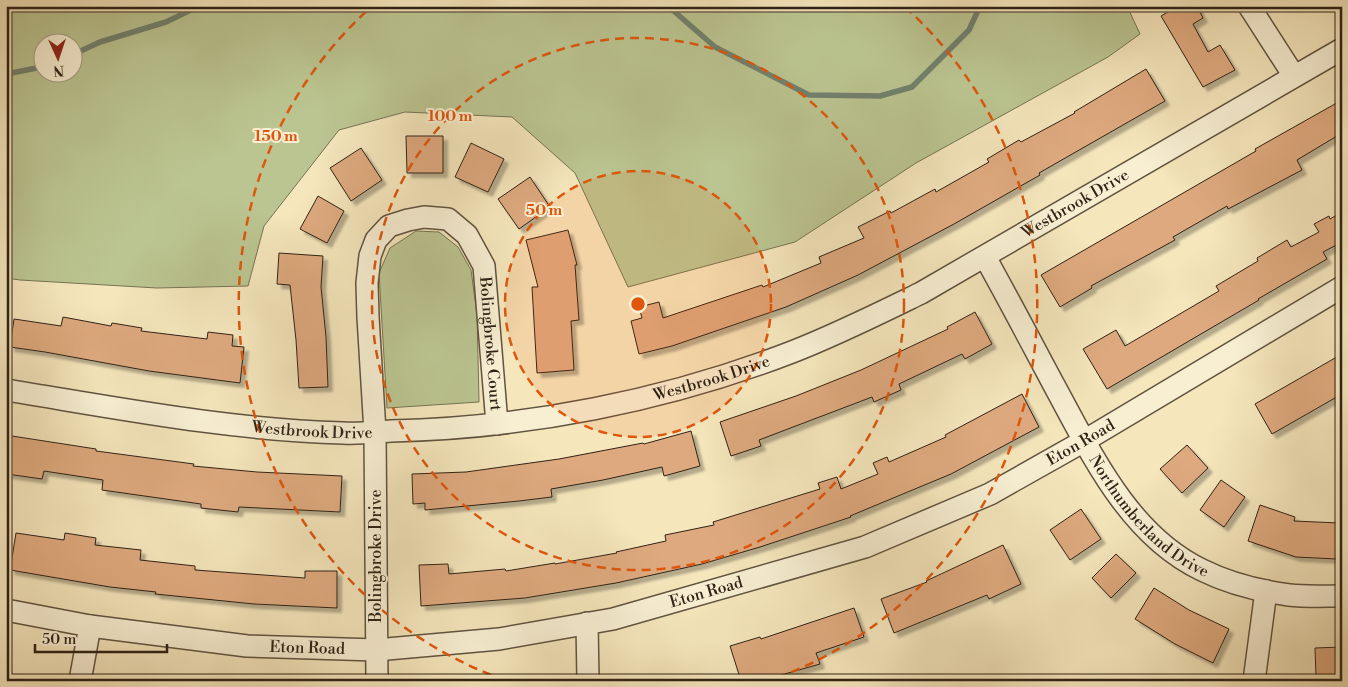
<svg xmlns="http://www.w3.org/2000/svg" width="1348" height="687" font-family="'Libre Bodoni',serif">
<defs>
<filter id="shadow"><feDropShadow dx="4.5" dy="4.5" stdDeviation="1" flood-color="#0004"/></filter>
</defs>
<rect width="100%" height="100%" fill="#f5e6bc"/>
<filter id="stains"><feTurbulence type="fractalNoise" baseFrequency=".004" numOctaves="4"/><feColorMatrix values="0 0 0 0 .2 0 0 0 0 .09 0 0 0 0 .02 0 0 0 .5 -.17"/></filter>
<radialGradient id="worn" r=".72"><stop offset=".6" stop-color="#630" stop-opacity="0"/><stop offset="1" stop-color="#630" stop-opacity=".3"/></radialGradient>
<path fill="#bbc591" stroke="#757454" fill-rule="evenodd" d="M 6,6 L 1127,6 L 1140,34 L 1108,57 L 916,163 L 795,242 L 628,287 L 575,173 L 512,117 L 405,112 L 339,130 L 264,226 L 248,286 L 157,288 L 20,280 L 6,278 ZM 72,42 L 72,72 L 42,72 L 42,42 Z
M 416,231 L 439,232 L 458,247 L 471,270 L 477,314 L 479,402 L 387,408 L 379,273 L 390,248 Z"/>
<g fill="none" stroke-linecap="round" stroke-linejoin="round">
<path stroke="#71816f" stroke-width="5.5" d="M 668,6 L 715,47 L 809,95 L 880,96 L 912,87 L 969,30 L 980,6
M 72,55 L 100,42 L 166,22 L 199,6
M 6,74 L 42,67"/>
</g>
<path fill="#dea97e" stroke="#2f2216" filter="url(#shadow)" d="M 1178,6 L 1197,6 L 1203,18 L 1193,24 L 1208,52 L 1220,45 L 1235,70 L 1203,87 L 1161,16 Z
M 1146,69 L 1165,101 L 1039,173 L 1040,175 L 954,224 L 858,275 L 786,307 L 672,346 L 639,354 L 631,321 L 642,318 L 639,307 L 659,302 L 663,318 L 762,285 L 763,287 L 821,263 L 819,257 L 864,238 L 858,227 L 890,211 L 891,213 L 935,189 L 936,192 L 989,162 L 987,159 L 1019,140 L 1021,142 L 1075,113 L 1074,112 Z
M 1342,100 L 1342,133 L 1297,160 L 1302,170 L 1228,209 L 1227,206 L 1173,237 L 1175,240 L 1091,286 L 1092,288 L 1060,307 L 1041,275 L 1256,151 L 1255,149 Z
M 406,136 L 443,136 L 443,173 L 407,173 Z
M 471,143 L 504,159 L 488,192 L 455,177 Z
M 361,148 L 382,180 L 351,201 L 330,168 Z
M 530,177 L 550,207 L 519,229 L 498,199 Z
M 318,196 L 344,211 L 327,243 L 300,229 Z
M 1342,212 L 1342,242 L 1323,252 L 1327,259 L 1258,299 L 1259,300 L 1107,389 L 1083,349 L 1116,330 L 1125,346 L 1219,291 L 1216,286 L 1258,261 L 1257,258 L 1287,240 L 1291,247 L 1319,232 L 1314,224 L 1329,216 L 1330,219 Z
M 568,230 L 577,265 L 575,265 L 579,320 L 571,321 L 574,370 L 537,373 L 532,287 L 538,287 L 526,240 Z
M 279,253 L 323,256 L 321,287 L 326,337 L 328,387 L 299,388 L 296,340 L 290,285 L 277,284 Z
M 975,312 L 992,344 L 965,359 L 962,354 L 899,384 L 901,390 L 874,402 L 872,397 L 759,440 L 761,446 L 731,456 L 720,422 L 796,396 L 861,370 L 948,329 L 947,327 Z
M 63,317 L 111,326 L 112,323 L 142,328 L 141,331 L 207,339 L 208,332 L 233,335 L 232,346 L 244,347 L 240,383 L 149,371 L 45,352 L 10,347 L 14,319 L 61,326 Z
M 1342,354 L 1342,394 L 1272,434 L 1255,404 Z
M 1022,394 L 1039,427 L 951,474 L 850,516 L 851,517 L 760,547 L 702,564 L 616,583 L 525,598 L 421,606 L 419,565 L 448,564 L 449,574 L 505,569 L 506,571 L 555,563 L 555,564 L 617,553 L 616,552 L 666,541 L 665,535 L 714,525 L 713,522 L 820,489 L 818,483 L 837,477 L 841,489 L 878,474 L 873,463 L 887,457 L 889,462 L 946,437 L 945,435 Z
M 691,431 L 700,466 L 664,476 L 662,467 L 603,480 L 551,489 L 552,497 L 519,501 L 425,510 L 425,503 L 413,504 L 412,474 L 466,472 L 559,459 L 643,443 L 644,444 Z
M 12,436 L 96,449 L 96,451 L 194,464 L 193,466 L 257,472 L 342,476 L 340,512 L 239,507 L 238,512 L 201,508 L 201,504 L 102,490 L 103,480 L 44,471 L 42,479 L 7,474 Z
M 1187,445 L 1208,468 L 1182,493 L 1160,469 Z
M 1221,480 L 1245,497 L 1224,527 L 1200,510 Z
M 1260,505 L 1295,517 L 1294,521 L 1339,523 L 1336,559 L 1296,557 L 1248,541 Z
M 1081,509 L 1101,539 L 1070,560 L 1050,530 Z
M 16,533 L 64,540 L 65,533 L 96,538 L 95,545 L 141,550 L 140,560 L 195,566 L 195,570 L 305,578 L 305,571 L 337,571 L 337,608 L 254,604 L 155,594 L 156,592 L 110,587 L 10,570 Z
M 1003,545 L 1021,584 L 989,599 L 987,595 L 894,633 L 881,599 L 927,582 L 926,581 Z
M 1116,554 L 1136,573 L 1111,598 L 1092,578 Z
M 1154,588 L 1189,610 L 1229,629 L 1213,663 L 1175,644 L 1135,619 Z
M 854,608 L 864,637 L 816,653 L 820,664 L 760,681 L 741,681 L 730,646 L 760,637 L 761,639 Z
M 1342,647 L 1342,675 L 1316,676 L 1315,648 Z"/>
<g fill="none" stroke-linecap="round" stroke-linejoin="round">
<g stroke="#605340" stroke-width="24">
<g id="minor">
<path d="M 1249,6 L 1294,76"/>
<path id="s1" d="M 985,257 C 1009,300 1032,344 1055,387 C 1092,455 1129,535 1202,570 C 1228,583 1260,591 1289,595 C 1306,597 1324,596 1342,596"/>
<path id="s2" d="M 6,390 C 118,408 230,430 343,433 C 359,434 375,432 391,431 C 526,428 665,401 792,352 C 836,335 878,314 921,293 L 1342,49"/>
<path id="s3" d="M 6,610 L 90,626 L 247,646 L 376,650 L 499,639 L 613,619 L 865,547 L 990,494 L 1084,441 L 1342,287"/>
<path d="M 587,623 L 588,681"/>
<path d="M 80,681 L 90,626"/>
<path id="s4" d="M 377,681 L 375,432 L 368,317 L 367,283 L 370,256 L 376,240 L 389,226 L 408,220 L 424,217 L 448,219 L 467,235 L 484,266 L 497,424"/>
<path d="M 1254,681 L 1266,591"/>
</g>
</g>
<use href="#minor" stroke="#f8efd3" stroke-width="21"/>
</g>
<circle cx="638" cy="304" r="133" fill="#df560c" fill-opacity=".12"/>
<g fill="none" stroke="#df560c" stroke-width="2.5" stroke-dasharray="9 6">
<circle cx="638" cy="304" r="133"/>
<circle cx="638" cy="304" r="266"/>
<path d="M505 680A399 399 0 0 1 371 7M905 7A399 399 0 0 1 771 680"/>
</g>
<g text-anchor="middle" dominant-baseline="central" stroke-width="4" stroke-linejoin="round" paint-order="stroke">
<g font-size="16" fill="#2f2216" stroke="#f8efd3">
<text stroke="none"><textPath href="#s2" startOffset="1119">Westbrook Drive</textPath></text>
<text stroke="none"><textPath href="#s4" startOffset="660">Bolingbroke Court</textPath></text>
<text stroke="none"><textPath href="#s2" startOffset="714">Westbrook Drive</textPath></text>
<text stroke="none"><textPath href="#s2" startOffset="309">Westbrook Drive</textPath></text>
<text stroke="none"><textPath href="#s3" startOffset="1114">Eton Road</textPath></text>
<text stroke="none"><textPath href="#s1" startOffset="310">Northumberland Drive</textPath></text>
<text transform="translate(376 556) rotate(-90)">Bolingbroke Drive</text>
<text stroke="none"><textPath href="#s3" startOffset="709">Eton Road</textPath></text>
<text stroke="none"><textPath href="#s3" startOffset="304">Eton Road</textPath></text>
</g>
</g>
<circle cx="638" cy="304" r="8" fill="#df560c" stroke="#f8efd3" stroke-width="2.5"/>
<g font-size="15" text-anchor="middle" font-weight="bold" fill="#df560c" stroke="#f8efd3" stroke-width="4" stroke-linejoin="round" paint-order="stroke">
<text x="450" y="121">100 m</text>
<text x="276" y="141">150 m</text>
<text x="544" y="215">50 m</text>
</g>
<rect width="1348" height="687" fill="none" stroke="#f5e6bc" stroke-width="25"/>
<rect x="8" y="8" width="1333" height="672" fill="none" stroke="#2f2216" stroke-width="2.5"/>
<rect x="12" y="12" width="1323" height="662" fill="none" stroke="#2f2216"/>
<g transform="translate(58 58) rotate(177)"><circle r="24" fill="#f8efd3" stroke="#a89d87"/>
<path d="M0-4L9 19L0 12L-9 19Z" fill="#8f2418"/>
<text y="-8" font-size="14" font-weight="bold" text-anchor="middle" fill="#2f2216">N</text>
</g>
<path d="M35 644v8h132v-8" fill="none" stroke="#2f2216" stroke-width="2.5"/>
<text x="42" y="644" font-size="15" fill="#2f2216" stroke="#f8efd3" stroke-width="4" paint-order="stroke">50 m</text>
<rect width="100%" height="100%" filter="url(#stains)"/>
<rect width="100%" height="100%" fill="url(#worn)"/>
</svg>
